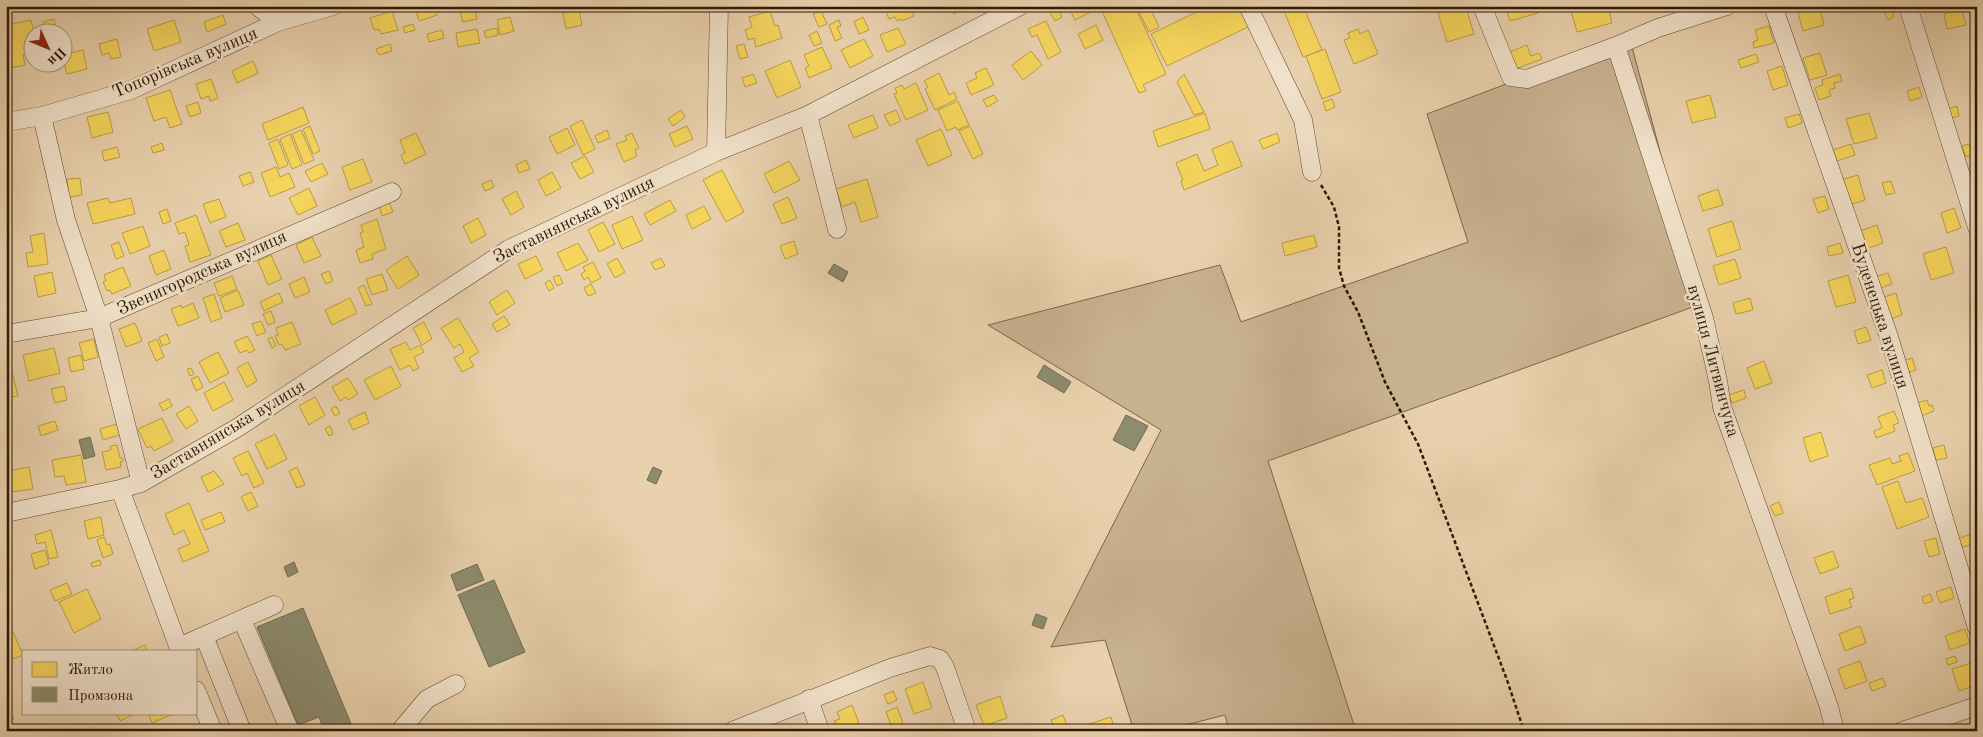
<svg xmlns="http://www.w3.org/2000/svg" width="1983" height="737" font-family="'Old Standard TT',serif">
<rect width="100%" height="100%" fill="#e9d1ad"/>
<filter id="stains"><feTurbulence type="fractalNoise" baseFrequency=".004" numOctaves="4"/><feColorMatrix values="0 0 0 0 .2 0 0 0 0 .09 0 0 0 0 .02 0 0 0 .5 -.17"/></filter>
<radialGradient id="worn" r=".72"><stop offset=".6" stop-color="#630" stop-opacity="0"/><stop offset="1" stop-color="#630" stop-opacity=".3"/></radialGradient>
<path fill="#c9b290" stroke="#7c664a" d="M 1632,47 L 1701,304 L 1268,461 L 1356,731 L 1229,731 L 1225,715 L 1162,731 L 1134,731 L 1105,640 L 1051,647 L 1161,430 L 988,325 L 1220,265 L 1241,322 L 1468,242 L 1427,114 L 1522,78 Z"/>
<path fill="#f6d55c" stroke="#ba9d42" d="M 418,6 L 435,6 L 437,15 L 419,21 L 415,7 Z
M 452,6 L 474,6 L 477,19 L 463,22 L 459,9 L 453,11 Z
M 538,6 L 551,6 L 551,9 L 538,12 Z
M 900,6 L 910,6 L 914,16 L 902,21 L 901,19 L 897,21 L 895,17 L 889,19 L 886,12 Z
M 950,6 L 968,6 L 954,14 Z
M 1049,6 L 1056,6 L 1062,17 L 1055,21 L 1047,7 Z
M 1068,6 L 1091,6 L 1093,11 L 1075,20 Z
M 1107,6 L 1135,6 L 1166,74 L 1143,85 L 1146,91 L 1139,93 L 1102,11 L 1108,8 Z
M 1136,6 L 1149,6 L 1159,27 L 1149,32 Z
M 1209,6 L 1240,6 L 1250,26 L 1167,66 L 1151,34 Z
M 1282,6 L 1303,6 L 1322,50 L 1303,57 Z
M 1506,6 L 1536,6 L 1538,13 L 1510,21 Z
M 1574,6 L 1608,6 L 1612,23 L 1577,32 L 1570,7 Z
M 1796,6 L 1819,6 L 1824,25 L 1803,31 Z
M 1890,7 L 1894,17 L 1888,20 L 1883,9 Z
M 1456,8 L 1457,10 L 1466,8 L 1474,34 L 1447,42 L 1438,13 Z
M 1962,9 L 1966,25 L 1947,29 L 1944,14 Z
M 579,10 L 582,25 L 566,29 L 563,13 Z
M 392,11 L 398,30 L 381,34 L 379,29 L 374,30 L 370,18 Z
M 770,11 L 775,26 L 778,25 L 782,38 L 756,47 L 754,38 L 748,40 L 745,30 L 752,27 L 749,17 Z
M 821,11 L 827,24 L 819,27 L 813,14 Z
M 223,15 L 226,24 L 207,32 L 204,22 Z
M 510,17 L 514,31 L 500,35 L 497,20 Z
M 863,17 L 869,30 L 859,34 L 854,22 Z
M 54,19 L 57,32 L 46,32 L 43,22 Z
M 31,20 L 34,32 L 32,52 L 23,54 L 25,65 L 7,69 L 6,25 Z
M 174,20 L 181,42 L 154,51 L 147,29 Z
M 839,20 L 841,26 L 837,27 L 842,38 L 835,41 L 829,25 Z
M 1046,21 L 1061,52 L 1048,59 L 1037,35 L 1032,37 L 1028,29 Z
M 413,24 L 415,30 L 405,33 L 403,27 Z
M 1096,25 L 1103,40 L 1085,49 L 1078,34 Z
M 1769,26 L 1774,43 L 1754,48 L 1753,42 L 1758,40 L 1755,30 Z
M 497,28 L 498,35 L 486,38 L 484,31 Z
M 898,28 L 906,44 L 887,52 L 880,35 Z
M 477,29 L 480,43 L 458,47 L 456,33 Z
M 1358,29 L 1360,34 L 1368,30 L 1378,54 L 1354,64 L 1344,40 L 1350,38 L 1348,33 Z
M 442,30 L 444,38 L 429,42 L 427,34 Z
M 817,31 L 822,43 L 814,46 L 809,35 Z
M 117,39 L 121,57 L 111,59 L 109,53 L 102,55 L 99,44 Z
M 864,39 L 873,56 L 850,68 L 841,50 Z
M 390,44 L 392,51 L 379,55 L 376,49 Z
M 744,44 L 748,57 L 740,59 L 736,46 Z
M 1527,45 L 1531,56 L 1539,53 L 1542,59 L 1513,70 L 1507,53 Z
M 822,47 L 832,68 L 809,78 L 805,68 L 809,66 L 804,55 Z
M 1325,49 L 1341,92 L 1322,99 L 1306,56 Z
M 83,50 L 87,69 L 67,74 L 62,55 Z
M 1031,51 L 1042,65 L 1023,80 L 1012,65 Z
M 1820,53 L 1827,75 L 1810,80 L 1803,58 Z
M 1756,54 L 1759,62 L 1741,68 L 1738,60 Z
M 790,60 L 801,87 L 777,98 L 765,71 Z
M 253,61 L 258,73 L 237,83 L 232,71 Z
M 1782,66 L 1788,85 L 1773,90 L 1767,71 Z
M 986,68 L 994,85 L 971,95 L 966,83 L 977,78 L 975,73 Z
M 939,73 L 949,95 L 954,92 L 957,99 L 935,110 L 925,89 L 928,87 L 924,81 Z
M 753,74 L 757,83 L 745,87 L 742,78 Z
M 1184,74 L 1204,112 L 1194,115 L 1177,82 Z
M 1840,74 L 1842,81 L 1834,83 L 1835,88 L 1829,90 L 1831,96 L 1819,100 L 1815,88 L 1823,85 L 1822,80 Z
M 211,79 L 218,98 L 210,101 L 209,96 L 201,99 L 196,84 Z
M 916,83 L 928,110 L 906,120 L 894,94 L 897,93 L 895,88 L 902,85 L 904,89 Z
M 1919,87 L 1922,97 L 1910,101 L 1907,91 Z
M 170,90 L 182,124 L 170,128 L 166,117 L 154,121 L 146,98 Z
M 11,94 L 13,105 L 6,106 L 6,95 Z
M 994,95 L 998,101 L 987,107 L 983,100 Z
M 1710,95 L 1716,117 L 1692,123 L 1686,101 Z
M 1332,99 L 1335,107 L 1326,111 L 1323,102 Z
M 958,101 L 969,125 L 957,130 L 956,127 L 947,131 L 938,110 Z
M 198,102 L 201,113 L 190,117 L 186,106 Z
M 1957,106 L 1959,116 L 1951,118 L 1949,109 Z
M 303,107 L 309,123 L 268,140 L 262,124 Z
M 681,110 L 685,117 L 673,126 L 668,119 Z
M 896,110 L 901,121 L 890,126 L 884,115 Z
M 108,112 L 113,132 L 92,138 L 87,117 Z
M 1205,113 L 1210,129 L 1158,147 L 1153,131 Z
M 1869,113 L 1877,138 L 1854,144 L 1846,119 Z
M 1799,114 L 1802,123 L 1788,128 L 1785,118 Z
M 873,115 L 878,128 L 854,138 L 848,125 Z
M 582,120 L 595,149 L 583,155 L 570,126 Z
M 310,126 L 320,151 L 313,154 L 303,129 Z
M 687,126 L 693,139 L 675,147 L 669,134 Z
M 970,126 L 983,154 L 973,159 L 959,131 Z
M 567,128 L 575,145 L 557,154 L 549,137 Z
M 941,129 L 952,155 L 928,166 L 916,140 Z
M 301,130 L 314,160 L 304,164 L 292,134 Z
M 607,130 L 610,138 L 598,143 L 595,136 Z
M 416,133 L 426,154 L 405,164 L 401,155 L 405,153 L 400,140 Z
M 632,133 L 639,148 L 635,150 L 637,156 L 624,162 L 616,144 L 627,140 L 625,136 Z
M 1277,133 L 1280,142 L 1263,149 L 1259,140 Z
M 290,134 L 302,165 L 292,169 L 280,139 Z
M 278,139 L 288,165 L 279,169 L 269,143 Z
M 1232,141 L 1242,166 L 1184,190 L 1181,181 L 1183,180 L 1176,163 L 1197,154 L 1204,171 L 1218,165 L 1212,149 Z
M 162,143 L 164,150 L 153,153 L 151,147 Z
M 1851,144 L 1855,155 L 1837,161 L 1833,150 Z
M 1969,144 L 1973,154 L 1966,157 L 1962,146 Z
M 117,147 L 120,157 L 104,161 L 102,151 Z
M 585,156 L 594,172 L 580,179 L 571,163 Z
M 363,159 L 372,182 L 350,190 L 342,167 Z
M 526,160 L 530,169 L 519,173 L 516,165 Z
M 789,161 L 800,180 L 774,193 L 764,174 Z
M 322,163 L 328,174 L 311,182 L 305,171 Z
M 276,167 L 280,177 L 289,173 L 295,187 L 270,197 L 261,173 Z
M 722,170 L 744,212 L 726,222 L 703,180 Z
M 250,172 L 254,182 L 243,186 L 239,176 Z
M 552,172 L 561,188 L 546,196 L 538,180 Z
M 1858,175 L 1865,200 L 1849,205 L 1841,180 Z
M 80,178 L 82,195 L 69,197 L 67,179 Z
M 867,179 L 878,217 L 861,222 L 855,202 L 842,207 L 836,189 Z
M 491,180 L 494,187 L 485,191 L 482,184 Z
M 1891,181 L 1895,193 L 1886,195 L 1882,183 Z
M 309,188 L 317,206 L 298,215 L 289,198 Z
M 1718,189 L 1723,205 L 1703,211 L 1698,196 Z
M 516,191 L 524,207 L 511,215 L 502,199 Z
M 1825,196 L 1829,209 L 1818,213 L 1813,199 Z
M 788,197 L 797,218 L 782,224 L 773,204 Z
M 108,198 L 110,203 L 131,198 L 135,214 L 93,224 L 87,203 Z
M 219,199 L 226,217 L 210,223 L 203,204 Z
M 670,200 L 676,211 L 650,225 L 644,214 Z
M 389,202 L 393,212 L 382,216 L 379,206 Z
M 704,206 L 711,219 L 692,229 L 686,215 Z
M 1954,208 L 1961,228 L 1947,233 L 1941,213 Z
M 167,209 L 171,221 L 163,224 L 159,212 Z
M 196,215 L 211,255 L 190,262 L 185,246 L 189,245 L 185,232 L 179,234 L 175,223 Z
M 632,216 L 643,240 L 622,249 L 612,225 Z
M 478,218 L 486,235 L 471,243 L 463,226 Z
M 377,219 L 386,249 L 372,254 L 373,259 L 360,263 L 356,250 L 364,247 L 360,233 L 363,232 L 361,225 Z
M 1732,221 L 1741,249 L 1717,257 L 1708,229 Z
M 603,222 L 615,244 L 599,252 L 588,230 Z
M 238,223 L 245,240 L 226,247 L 219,231 Z
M 1877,225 L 1883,243 L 1866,249 L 1860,231 Z
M 143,226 L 150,246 L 130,254 L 122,233 Z
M 44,233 L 48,264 L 28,267 L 26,253 L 33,252 L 30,236 Z
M 1314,235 L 1317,247 L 1285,256 L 1282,243 Z
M 312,237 L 321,256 L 304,263 L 296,245 Z
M 794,241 L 798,254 L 785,259 L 780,246 Z
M 119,242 L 124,256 L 116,259 L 111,245 Z
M 578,243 L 588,260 L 566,271 L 557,253 Z
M 1840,243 L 1843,253 L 1829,256 L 1827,247 Z
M 1946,247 L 1954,273 L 1931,280 L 1923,254 Z
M 164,250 L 171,269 L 156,275 L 149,256 Z
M 271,255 L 282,279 L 268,285 L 258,261 Z
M 407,256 L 419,275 L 398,289 L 386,270 Z
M 536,256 L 543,270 L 525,279 L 518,264 Z
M 617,258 L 625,272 L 615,278 L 607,264 Z
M 661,258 L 665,266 L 655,270 L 651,263 Z
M 1735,259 L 1741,278 L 1719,285 L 1713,266 Z
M 593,262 L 601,278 L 591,283 L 588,277 L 584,280 L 581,274 L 585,271 L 583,267 Z
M 123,267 L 131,286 L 112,294 L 110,290 L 107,291 L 103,282 L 106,281 L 104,275 Z
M 329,271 L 333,281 L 326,284 L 321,274 Z
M 52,272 L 56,293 L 38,297 L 34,276 Z
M 1888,273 L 1892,284 L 1878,289 L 1874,277 Z
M 382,274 L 388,290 L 372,295 L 366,279 Z
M 559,275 L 563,283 L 557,286 L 553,277 Z
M 1848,275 L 1856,302 L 1836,307 L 1828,281 Z
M 232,276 L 237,289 L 219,296 L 214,283 Z
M 304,277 L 310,292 L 295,298 L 289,284 Z
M 550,280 L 554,288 L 549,291 L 545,283 Z
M 591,284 L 596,293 L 588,296 L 584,288 Z
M 364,285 L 372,304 L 366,306 L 358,288 Z
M 238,290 L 244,305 L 225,312 L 220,298 Z
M 507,290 L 515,303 L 497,315 L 489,302 Z
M 279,293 L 283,302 L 264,311 L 260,302 Z
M 1896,293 L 1902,315 L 1888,320 L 1881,298 Z
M 214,294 L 222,318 L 211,322 L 203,298 Z
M 350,298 L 357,313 L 332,325 L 325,310 Z
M 1750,298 L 1753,310 L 1736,314 L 1733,303 Z
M 1977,299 L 1977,312 L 1973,313 L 1970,304 L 1974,303 L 1973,300 Z
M 193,303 L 199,318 L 178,326 L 171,309 L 181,305 L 182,308 Z
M 271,311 L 275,322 L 268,325 L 263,314 Z
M 504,316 L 510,325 L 497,332 L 492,324 Z
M 458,318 L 479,352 L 469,358 L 474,366 L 462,372 L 454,358 L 464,352 L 460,344 L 454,348 L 441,328 Z
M 261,321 L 266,332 L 257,336 L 252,324 Z
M 292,322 L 301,344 L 285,350 L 282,344 L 279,345 L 275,336 L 278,335 L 276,328 Z
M 424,322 L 432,339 L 422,345 L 413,328 Z
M 135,323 L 142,341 L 126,347 L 119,329 Z
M 1866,327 L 1871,340 L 1858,344 L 1854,331 Z
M 167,334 L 170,343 L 162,346 L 159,337 Z
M 247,336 L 255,350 L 249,353 L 247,350 L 240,353 L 234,342 Z
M 272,337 L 276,346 L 272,348 L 268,339 Z
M 94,339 L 98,357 L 84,361 L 79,343 Z
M 157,339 L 164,357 L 156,361 L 148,343 Z
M 406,342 L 410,350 L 420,345 L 424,352 L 414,357 L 419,368 L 413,371 L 410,365 L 400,370 L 390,349 Z
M 54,348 L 60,373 L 29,381 L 23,355 Z
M 218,352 L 229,373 L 210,383 L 199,362 Z
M 81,355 L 84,369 L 71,372 L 68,358 Z
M 1912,358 L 1916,370 L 1907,373 L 1903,361 Z
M 1764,361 L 1772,383 L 1755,389 L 1747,368 Z
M 248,362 L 257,381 L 247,387 L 237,368 Z
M 391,366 L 401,386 L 375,400 L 364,380 Z
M 191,368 L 194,374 L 190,376 L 187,369 Z
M 1882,370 L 1886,383 L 1872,388 L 1867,375 Z
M 12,371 L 18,396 L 6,398 L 6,373 Z
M 198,376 L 203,387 L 196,391 L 191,379 Z
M 348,378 L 358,394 L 348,400 L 346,397 L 340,401 L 332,387 Z
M 224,382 L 233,400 L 213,411 L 204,393 Z
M 64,386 L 67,400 L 55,403 L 51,389 Z
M 1744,390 L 1746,398 L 1732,403 L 1729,395 Z
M 315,397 L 325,415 L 309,425 L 299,406 Z
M 169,399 L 172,406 L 163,411 L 159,404 Z
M 1927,400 L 1929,406 L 1932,405 L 1934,411 L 1921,416 L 1917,403 Z
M 189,406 L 198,421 L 186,429 L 176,414 Z
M 336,406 L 340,413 L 335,416 L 331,409 Z
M 1894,411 L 1899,423 L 1893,425 L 1895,431 L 1876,438 L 1874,431 L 1882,428 L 1878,417 Z
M 365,412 L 369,423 L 353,430 L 348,420 Z
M 162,418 L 173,441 L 154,451 L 151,446 L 147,448 L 138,429 Z
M 55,421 L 58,430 L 41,436 L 38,426 Z
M 117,424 L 120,435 L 103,440 L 100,429 Z
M 330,426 L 333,434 L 329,436 L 325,429 Z
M 1821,432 L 1828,456 L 1810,462 L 1803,438 Z
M 275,434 L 287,459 L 267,469 L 255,444 Z
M 117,445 L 120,458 L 123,458 L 123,461 L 120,462 L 121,467 L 106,470 L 102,452 L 111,450 L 110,446 Z
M 1944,445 L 1947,458 L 1936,460 L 1933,448 Z
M 248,451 L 264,483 L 254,488 L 247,473 L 242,476 L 233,458 Z
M 1908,453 L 1915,471 L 1877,485 L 1869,465 L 1890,458 L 1892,464 L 1901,461 L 1899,456 Z
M 81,455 L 86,482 L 66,485 L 64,476 L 55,477 L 52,460 Z
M 29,467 L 33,489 L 11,492 L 8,471 Z
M 297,467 L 305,485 L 297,488 L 289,471 Z
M 214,471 L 224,484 L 208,492 L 201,477 Z
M 1898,481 L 1906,503 L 1922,498 L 1929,517 L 1897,529 L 1882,487 Z
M 251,492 L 258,506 L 248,511 L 241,497 Z
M 1779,502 L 1783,513 L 1775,516 L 1770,506 Z
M 189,503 L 209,551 L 183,562 L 178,549 L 190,544 L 184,530 L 174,535 L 165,514 Z
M 221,512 L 225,522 L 205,530 L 201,520 Z
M 101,517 L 104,535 L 88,539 L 84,521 Z
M 51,530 L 58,557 L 49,559 L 45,542 L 37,544 L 35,535 Z
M 1972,534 L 1975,544 L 1962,547 L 1959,538 Z
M 104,537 L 107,545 L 110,544 L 113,554 L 103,558 L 97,540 Z
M 1936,538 L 1940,554 L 1929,557 L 1924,541 Z
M 45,550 L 49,564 L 35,569 L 31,554 Z
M 1833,551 L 1839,567 L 1820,574 L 1814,558 Z
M 100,560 L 101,565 L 92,567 L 91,563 Z
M 1977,578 L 1977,590 L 1976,591 L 1973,579 Z
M 67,583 L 72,594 L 55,601 L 50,590 Z
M 1951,587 L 1954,598 L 1940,603 L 1936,592 Z
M 1851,588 L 1854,598 L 1849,600 L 1852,607 L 1830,614 L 1825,597 Z
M 87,589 L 101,619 L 74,633 L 59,602 Z
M 1930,594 L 1933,601 L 1924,604 L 1922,597 Z
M 6,616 L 23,655 L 6,662 Z
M 1860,626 L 1866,643 L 1845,651 L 1839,634 Z
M 1965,629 L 1970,643 L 1950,650 L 1945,636 Z
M 145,645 L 147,651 L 132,651 Z
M 1955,656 L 1957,662 L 1948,665 L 1946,659 Z
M 1860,661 L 1867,681 L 1845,689 L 1838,669 Z
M 1975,662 L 1977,668 L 1977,685 L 1959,691 L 1952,669 Z
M 1883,678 L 1886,686 L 1872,691 L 1869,683 Z
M 923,682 L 932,708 L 914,714 L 905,689 Z
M 893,691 L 897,700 L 888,704 L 884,695 Z
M 1000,696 L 1007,718 L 984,726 L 976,705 Z
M 6,702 L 14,719 L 6,722 Z
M 852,705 L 859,723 L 839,731 L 834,721 L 840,719 L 837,712 Z
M 897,707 L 903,723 L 892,728 L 886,712 Z
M 116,713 L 136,713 L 120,721 Z
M 148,713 L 175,713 L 152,723 Z
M 1063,715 L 1069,731 L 1055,731 L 1051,720 Z
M 1111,717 L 1115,731 L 1092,731 L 1089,724 Z
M 1974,724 L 1977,731 L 1969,731 L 1967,726 Z
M 806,725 L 808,731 L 791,731 Z
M 937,725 L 939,731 L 921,731 Z
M 79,726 L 81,731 L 69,731 Z"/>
<path fill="#8c8c6e" stroke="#706a4e" d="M 834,264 L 848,272 L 843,282 L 828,273 Z
M 1044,365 L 1071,382 L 1064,393 L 1037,377 Z
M 1126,415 L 1148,426 L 1134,451 L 1113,440 Z
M 90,437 L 95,456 L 84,459 L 79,440 Z
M 653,467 L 662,471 L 656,484 L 647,480 Z
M 294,562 L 298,572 L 288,577 L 284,567 Z
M 477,564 L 484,580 L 457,591 L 451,575 Z
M 494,580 L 525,652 L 489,667 L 458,595 Z
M 303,608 L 354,731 L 324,731 L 319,717 L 298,725 L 257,627 Z
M 1036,614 L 1047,618 L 1043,629 L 1032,625 Z"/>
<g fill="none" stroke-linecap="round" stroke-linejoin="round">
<g stroke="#5e472e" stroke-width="19">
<path id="minor" d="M 257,6 L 278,22
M 1248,6 L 1303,120 L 1312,172
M 1482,6 L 1511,77 L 1527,79 L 1616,46 L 1658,28 L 1727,6
M 1773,6 L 1889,337 L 1977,628
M 1908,6 L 1977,227
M 1616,46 L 1704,318 L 1718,381 L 1722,407 L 1829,707 L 1835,731
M 808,115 L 837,229
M 42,116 L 66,220 L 99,318 L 141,483
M 6,122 L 42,116 L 131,90 L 278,22 L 333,6
M 716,152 L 719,6
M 6,334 L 99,318 L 392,192
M 120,489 L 180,651
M 6,513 L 120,489 L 141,483 L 237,428 L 509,249 L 716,152 L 808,115 L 1020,6
M 242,620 L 290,731
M 204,636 L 242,731
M 179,647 L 274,605
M 196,690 L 213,731
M 809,699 L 820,731
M 400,731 L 427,699 L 456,684
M 732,731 L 890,668 L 930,656 L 940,659 L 945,667 L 967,731
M 1902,731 L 1977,706"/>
</g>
<path stroke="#2f1904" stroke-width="2.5" stroke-dasharray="4 2.5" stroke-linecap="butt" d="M 1321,185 L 1334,207 L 1339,227 L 1339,268 L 1344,286 L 1358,312 L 1385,382 L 1418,444 L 1507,680 L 1524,731"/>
<use href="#minor" stroke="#f1e1ca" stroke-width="18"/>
</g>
<g text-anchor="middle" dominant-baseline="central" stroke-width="5" stroke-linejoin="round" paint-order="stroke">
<g font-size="18" fill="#2f1904" stroke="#f1e1ca">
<text transform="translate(185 63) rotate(-23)">Топорівська вулиця</text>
<text transform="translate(574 220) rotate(-26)">Заставнянська вулиця</text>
<text transform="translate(202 273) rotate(-24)">Звенигородська вулиця</text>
<text transform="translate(1880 316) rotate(72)">Буденецька вулиця</text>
<text transform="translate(1713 361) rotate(75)">вулиця Литвинчука</text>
<text transform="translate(228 430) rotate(-31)">Заставнянська вулиця</text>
</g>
</g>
<rect width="1983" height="737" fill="none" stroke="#e9d1ad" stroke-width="25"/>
<rect x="8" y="8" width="1968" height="722" fill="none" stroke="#2f1904" stroke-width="2.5"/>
<rect x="12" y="12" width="1958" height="712" fill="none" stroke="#2f1904"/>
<rect x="22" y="650" width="175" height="65" fill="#f1e1ca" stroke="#a3917b"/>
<rect x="32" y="662" width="25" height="15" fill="#f6d55c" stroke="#a3917b"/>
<text x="68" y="674" font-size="15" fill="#2f1904">Житло</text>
<rect x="32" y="687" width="25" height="15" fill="#8c8c6e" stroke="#a3917b"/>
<text x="68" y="700" font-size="15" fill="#2f1904">Промзона</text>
<g transform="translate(48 48) rotate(134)"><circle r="24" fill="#f1e1ca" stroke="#a3917b"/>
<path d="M0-4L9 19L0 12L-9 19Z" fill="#8f2418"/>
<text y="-8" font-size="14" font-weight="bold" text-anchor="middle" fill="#2f1904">Пн</text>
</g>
<rect width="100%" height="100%" filter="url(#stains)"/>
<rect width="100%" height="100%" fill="url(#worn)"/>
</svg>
